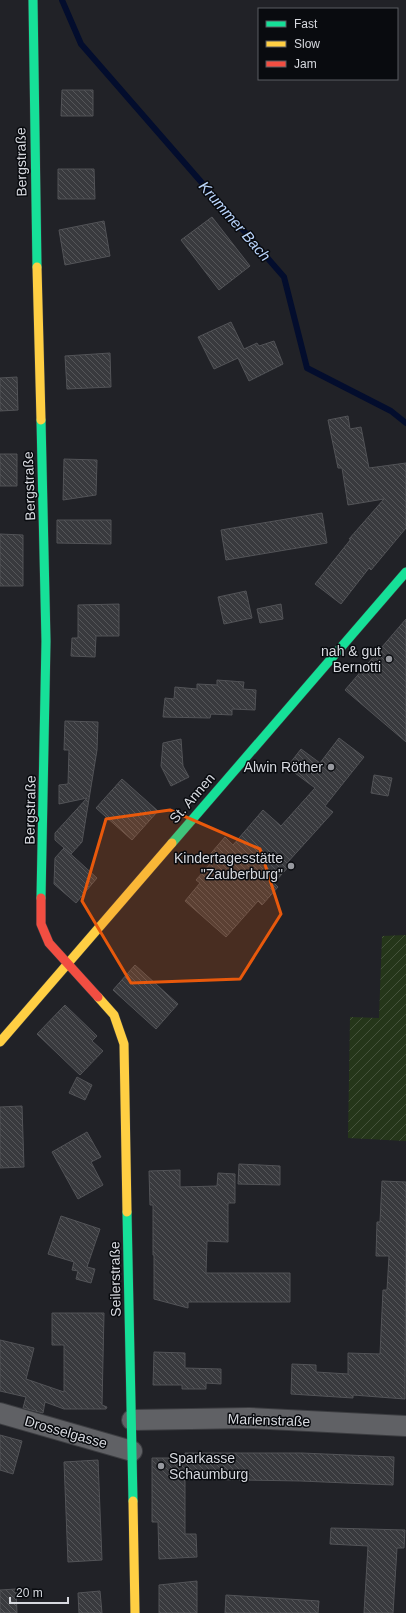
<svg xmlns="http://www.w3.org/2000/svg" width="406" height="1613" font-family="Arial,sans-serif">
<defs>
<pattern id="garden-furrows" width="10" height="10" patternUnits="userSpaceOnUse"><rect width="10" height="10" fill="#25361a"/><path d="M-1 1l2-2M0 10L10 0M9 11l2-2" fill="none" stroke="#44523b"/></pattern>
<pattern id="building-back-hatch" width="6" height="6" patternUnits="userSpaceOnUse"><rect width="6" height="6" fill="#393a3e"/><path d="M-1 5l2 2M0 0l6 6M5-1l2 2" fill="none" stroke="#555659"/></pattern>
</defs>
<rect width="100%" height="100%" fill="#212227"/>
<path fill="url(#garden-furrows)" d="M 406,935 L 406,1141 L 348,1138 L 350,1017 L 379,1018 L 382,936 Z"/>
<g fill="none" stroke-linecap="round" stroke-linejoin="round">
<path stroke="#030d2d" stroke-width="6" d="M 62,0 L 81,44 L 284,277 L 307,368 L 391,411 L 406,423"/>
</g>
<path fill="url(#building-back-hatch)" stroke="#525357" d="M 62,90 L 93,90 L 93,116 L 61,116 Z
M 58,169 L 94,169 L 95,199 L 58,199 Z
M 212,217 L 250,266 L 219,290 L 181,240 Z
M 104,221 L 110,256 L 65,265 L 59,230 Z
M 231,322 L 244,349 L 257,343 L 259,346 L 274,341 L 283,364 L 249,381 L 238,358 L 214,369 L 198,337 Z
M 110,353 L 111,387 L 67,389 L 65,356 Z
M 17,377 L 18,410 L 0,411 L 0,378 Z
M 348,416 L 350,429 L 361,427 L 369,468 L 406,463 L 406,528 L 371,570 L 369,568 L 341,604 L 315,584 L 351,539 L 349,539 L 384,499 L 348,505 L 342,468 L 338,468 L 328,420 Z
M 0,454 L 17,454 L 17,486 L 0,486 Z
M 64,459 L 97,460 L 96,495 L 63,500 Z
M 322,513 L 327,543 L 226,560 L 221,530 Z
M 57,520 L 111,520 L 111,544 L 57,543 Z
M 0,534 L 23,535 L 23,586 L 0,586 Z
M 246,591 L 252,618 L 224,624 L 218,597 Z
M 119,604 L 119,636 L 96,636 L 95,657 L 71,656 L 72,638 L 78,638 L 78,605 Z
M 281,604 L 283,619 L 260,623 L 257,609 Z
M 406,619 L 406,742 L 345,690 Z
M 217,680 L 244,682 L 243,689 L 256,690 L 255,710 L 232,709 L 232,715 L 211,714 L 210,718 L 163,717 L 165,698 L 174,699 L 175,687 L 197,689 L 197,684 L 217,685 Z
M 65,721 L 98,722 L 97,750 L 82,842 L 71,854 L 55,840 L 55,833 L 87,798 L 59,804 L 59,785 L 68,784 L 69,750 L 64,750 Z
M 339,738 L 364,757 L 325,806 L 333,812 L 287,863 L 290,865 L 274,883 L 278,887 L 262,905 L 258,901 L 226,937 L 185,901 L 200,883 L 196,880 L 211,863 L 206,859 L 225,837 L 233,845 L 263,810 L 281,826 L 315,788 L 287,767 L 301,749 L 320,763 Z
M 181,739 L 183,766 L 189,777 L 171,786 L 161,766 L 163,743 Z
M 374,775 L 392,778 L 388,796 L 371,793 Z
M 122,779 L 158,811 L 132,840 L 96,808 Z
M 64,848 L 97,878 L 76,903 L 54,884 L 55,858 Z
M 135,965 L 178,1004 L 156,1029 L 113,990 Z
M 65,1005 L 97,1036 L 92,1041 L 103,1051 L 80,1075 L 37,1034 Z
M 77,1077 L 92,1085 L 85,1100 L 69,1093 Z
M 22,1106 L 24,1167 L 0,1168 L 0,1107 Z
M 87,1132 L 101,1157 L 91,1162 L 103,1185 L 78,1199 L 52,1152 Z
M 239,1164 L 280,1166 L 280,1185 L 238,1184 Z
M 180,1170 L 180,1187 L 217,1186 L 218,1173 L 235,1174 L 235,1203 L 228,1203 L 228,1242 L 207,1241 L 206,1273 L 290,1273 L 290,1302 L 188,1302 L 188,1308 L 154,1299 L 154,1255 L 153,1255 L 153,1205 L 150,1205 L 149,1171 Z
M 382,1181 L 406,1182 L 405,1399 L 353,1395 L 353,1398 L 291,1394 L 292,1364 L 316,1365 L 316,1372 L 348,1374 L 348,1353 L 380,1354 L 383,1290 L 387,1290 L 389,1256 L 376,1256 L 377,1222 L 380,1222 Z
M 61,1216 L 100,1229 L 87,1267 L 95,1269 L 91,1283 L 76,1279 L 78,1271 L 72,1270 L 74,1262 L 48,1254 Z
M 52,1313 L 104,1313 L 102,1405 L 107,1407 L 106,1409 L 64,1409 L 45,1402 L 43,1413 L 23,1408 L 26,1397 L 0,1391 L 0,1340 L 34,1348 L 26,1379 L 64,1392 L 64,1345 L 52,1345 Z
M 154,1352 L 185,1353 L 185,1368 L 221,1369 L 221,1384 L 206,1383 L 206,1389 L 182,1389 L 182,1385 L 153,1385 Z
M 0,1435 L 22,1441 L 13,1474 L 0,1470 Z
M 185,1453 L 302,1453 L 394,1457 L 393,1485 L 301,1481 L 185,1479 L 185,1534 L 196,1534 L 197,1557 L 159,1559 L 158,1522 L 152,1522 L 152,1458 L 185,1458 Z
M 98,1460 L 102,1560 L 68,1562 L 64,1462 Z
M 331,1528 L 405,1530 L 404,1548 L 397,1548 L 393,1613 L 364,1613 L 368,1546 L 330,1544 Z
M 197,1581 L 197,1613 L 159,1613 L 159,1585 Z
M 16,1589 L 17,1613 L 0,1613 L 0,1590 Z
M 100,1591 L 102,1613 L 79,1613 L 78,1593 Z
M 226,1595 L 319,1601 L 318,1613 L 225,1613 Z"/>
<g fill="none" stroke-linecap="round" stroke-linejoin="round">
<g stroke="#3c3d41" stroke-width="22">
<path id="street" d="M 0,1413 L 132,1451
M 132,1420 L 249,1418 L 406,1426"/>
</g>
<g stroke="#3c3d41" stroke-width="10">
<path id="fast" d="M 33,0 L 37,267
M 41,420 L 46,641 L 41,898
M 172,843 L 406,572
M 127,1212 L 133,1501"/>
</g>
<g stroke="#3c3d41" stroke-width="10">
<path id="slow" d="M 37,267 L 41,420
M 98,997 L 114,1015 L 124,1044 L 127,1212
M 0,1042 L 172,843
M 133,1501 L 135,1613"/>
</g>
<g stroke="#3c3d41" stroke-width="10">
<path id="jam" d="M 41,898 L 41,924 L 49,943 L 98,997"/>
</g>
<use href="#street" stroke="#606165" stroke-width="20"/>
<use href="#fast" stroke="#16e098" stroke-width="9"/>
<use href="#slow" stroke="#ffcf43" stroke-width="9"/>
<use href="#jam" stroke="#f24e42" stroke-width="9"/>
</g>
<path fill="#e8590c" fill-opacity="0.2" stroke="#e8590c" stroke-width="3" stroke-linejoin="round" d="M 170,810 L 260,849 L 281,914 L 240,979 L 131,983 L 82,901 L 106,819 Z"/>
<g fill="#97999f" stroke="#090b0f" stroke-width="1.5">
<circle cx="389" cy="659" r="4"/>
<circle cx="331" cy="767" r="4"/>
<circle cx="291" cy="866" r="4"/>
<circle cx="161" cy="1466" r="4"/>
</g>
<g text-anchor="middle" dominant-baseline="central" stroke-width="3" stroke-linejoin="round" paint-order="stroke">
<g font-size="14" fill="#d7d9df" stroke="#090b0f">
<text transform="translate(21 162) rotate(-91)">Bergstraße</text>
<text transform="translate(29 486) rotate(-92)">Bergstraße</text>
<text transform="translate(192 798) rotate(-49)">St. Annen</text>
<text transform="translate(30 810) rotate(-89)">Bergstraße</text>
<text transform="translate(115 1279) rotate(-91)">Seilerstraße</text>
<text transform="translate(269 1420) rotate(2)">Marienstraße</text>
<text transform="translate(66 1432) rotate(16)">Drosselgasse</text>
</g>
<g font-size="14" fill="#d7d9df" stroke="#090b0f" text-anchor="end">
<text x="381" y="651">nah &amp; gut<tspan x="381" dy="16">Bernotti</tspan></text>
<text x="323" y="767">Alwin Röther</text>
<text x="283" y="858">Kindertagesstätte<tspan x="283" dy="16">"Zauberburg"</tspan></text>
<text x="169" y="1458" text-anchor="start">Sparkasse<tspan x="169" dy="16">Schaumburg</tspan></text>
</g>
<g font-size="15" font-style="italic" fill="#b8d3fb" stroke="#090b0f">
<text transform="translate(235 221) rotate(49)">Krummer Bach</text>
</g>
</g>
<rect x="258" y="8" width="140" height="72" fill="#090b0f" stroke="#5b5d62"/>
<rect x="266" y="21" width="20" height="6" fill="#16e098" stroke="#5b5d62"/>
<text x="294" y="28" font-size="12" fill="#d7d9df">Fast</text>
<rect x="266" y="41" width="20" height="6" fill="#ffcf43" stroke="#5b5d62"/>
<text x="294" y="48" font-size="12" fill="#d7d9df">Slow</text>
<rect x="266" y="61" width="20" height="6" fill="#f24e42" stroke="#5b5d62"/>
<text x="294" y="68" font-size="12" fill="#d7d9df">Jam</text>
<path d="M10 1597v6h58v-6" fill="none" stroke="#d7d9df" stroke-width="2"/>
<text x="16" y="1597" font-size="12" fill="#d7d9df" stroke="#090b0f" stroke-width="3" paint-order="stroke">20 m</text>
</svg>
